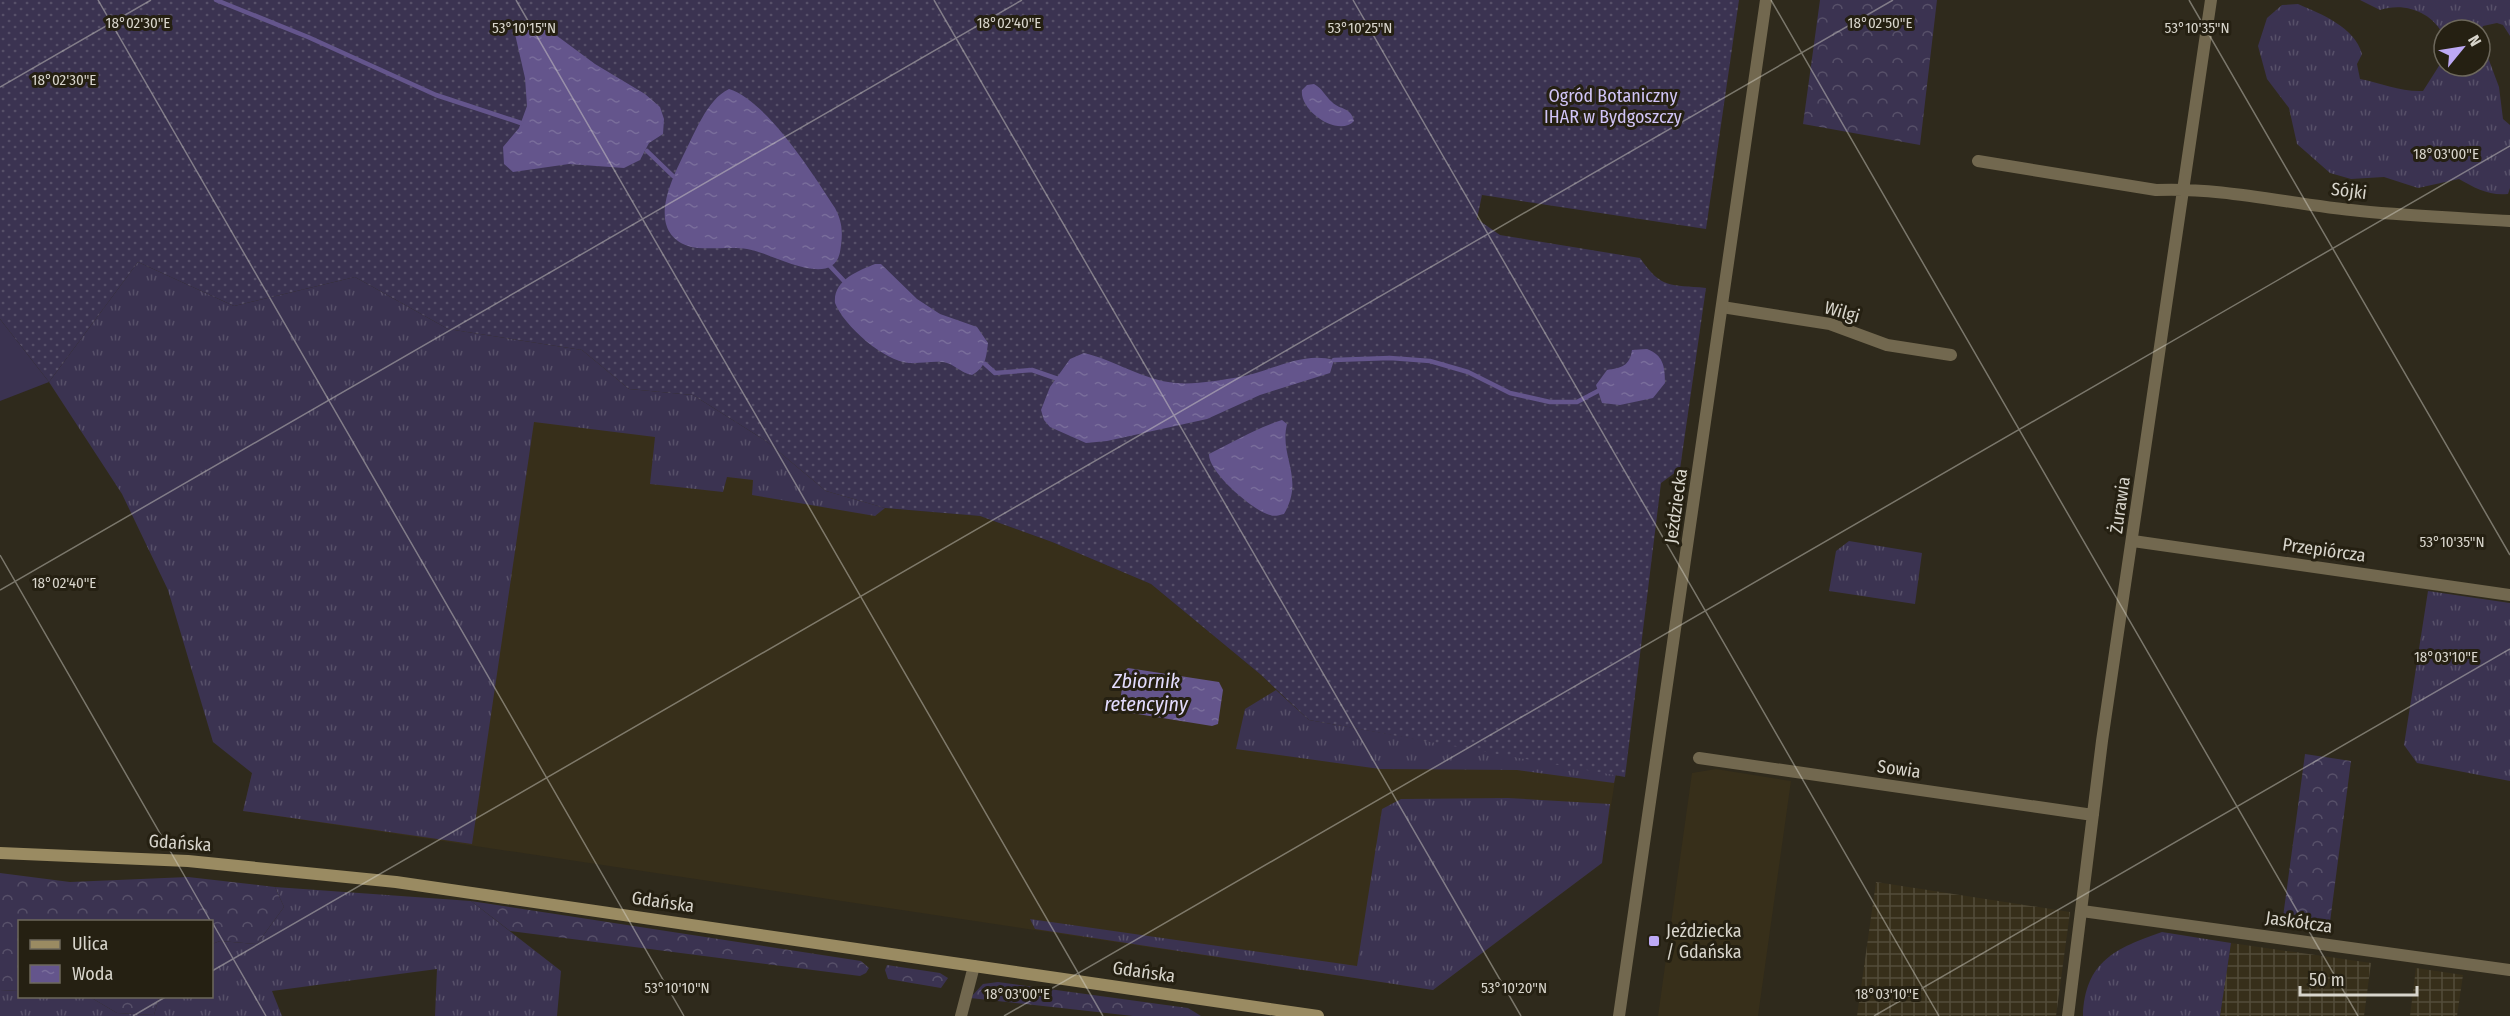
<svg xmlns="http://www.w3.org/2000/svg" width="2510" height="1016" font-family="'Fira Sans Condensed',sans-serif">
<defs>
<pattern id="industrial-grid" width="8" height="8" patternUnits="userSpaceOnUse" patternTransform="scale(1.5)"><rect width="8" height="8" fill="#372f1a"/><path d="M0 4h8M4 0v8" fill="none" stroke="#534c3a"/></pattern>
<pattern id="grass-tufts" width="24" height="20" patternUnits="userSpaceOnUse" patternTransform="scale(1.5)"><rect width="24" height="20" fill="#3b3351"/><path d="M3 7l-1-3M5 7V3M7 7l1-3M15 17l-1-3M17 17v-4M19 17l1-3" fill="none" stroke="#575069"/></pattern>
<pattern id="forest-crowns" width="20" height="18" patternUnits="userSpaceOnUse" patternTransform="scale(1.5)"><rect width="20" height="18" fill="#3b3351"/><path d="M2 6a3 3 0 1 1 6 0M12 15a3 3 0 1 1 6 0" fill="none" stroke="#575069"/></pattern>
<pattern id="garden-dots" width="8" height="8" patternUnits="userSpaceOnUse" patternTransform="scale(1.5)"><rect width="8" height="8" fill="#3b3351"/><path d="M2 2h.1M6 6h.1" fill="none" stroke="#575069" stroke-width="1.8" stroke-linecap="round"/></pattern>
<pattern id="water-ripples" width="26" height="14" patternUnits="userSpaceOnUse" patternTransform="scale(1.5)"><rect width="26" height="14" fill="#64558c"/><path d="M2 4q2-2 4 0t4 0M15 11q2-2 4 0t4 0" fill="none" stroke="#796d9b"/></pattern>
</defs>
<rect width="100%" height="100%" fill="#2f2a1c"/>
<path fill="#372f1a" d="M 448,329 L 582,350 L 885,508 L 980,516 L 1052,542 L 1151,584 L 1260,674 L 1309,720 L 1616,774 L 1602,863 L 1433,990 L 243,811 L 252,773 Z
M 1716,769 L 1791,781 L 1758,1016 L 1658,1016 L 1692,773 Z"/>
<path fill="url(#industrial-grid)" d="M 1876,882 L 2070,912 L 2056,1016 L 1857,1016 Z
M 2231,943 L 2371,963 L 2364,1016 L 2220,1016 Z
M 2416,968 L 2463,975 L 2457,1016 L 2410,1016 Z"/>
<path fill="url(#grass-tufts)" d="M 2360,0 L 2510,0 L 2510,36 L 2503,25 L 2497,23 L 2483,26 L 2480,34 L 2480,30 L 2444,30 L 2444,36 C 2432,12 2405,2 2380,10 Z
M 2298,4 C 2321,14 2355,27 2362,54 L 2357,64 L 2360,79 C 2381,83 2401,92 2423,91 L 2444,58 L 2444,66 L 2480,66 L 2480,36 L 2499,87 L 2503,119 L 2510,125 L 2510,188 L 2508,194 C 2489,196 2475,188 2459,179 L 2418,188 L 2384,177 L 2351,179 L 2330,173 L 2297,144 L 2289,108 L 2267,79 L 2258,46 L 2267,18 L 2282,5 Z
M 138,262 L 234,306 L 355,277 L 448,329 L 582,350 L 629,389 L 693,395 L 766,441 L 826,491 L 885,508 L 875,516 L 752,495 L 753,480 L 727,477 L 723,492 L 650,484 L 655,437 L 534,422 L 472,844 L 243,811 L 252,773 L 213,742 L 168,590 L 122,494 L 49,382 Z
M 1849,541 L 1922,553 L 1915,604 L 1829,591 L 1836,551 Z
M 2428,591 L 2510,603 L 2510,781 L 2417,763 L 2404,745 Z
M 1276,690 L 1309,720 L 1616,774 L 1614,783 L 1517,770 L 1380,769 L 1236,749 L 1245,709 Z
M 1508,798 L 1610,804 L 1602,863 L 1433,990 L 1035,929 L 1030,919 L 1357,966 L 1382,809 L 1401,799 Z
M 275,887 L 471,901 L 561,971 L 557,1016 L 435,1016 L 437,969 L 272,991 L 282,1016 L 0,1016 L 0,991 L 19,990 L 20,996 L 90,997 L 117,1013 L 154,1015 L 159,997 L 212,996 L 212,944 L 220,941 L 257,944 L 284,907 Z
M 2162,932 L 2231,943 L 2220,1016 L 2083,1016 C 2085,961 2116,948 2162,932 Z"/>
<path fill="url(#forest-crowns)" d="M 1820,0 L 1937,0 L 1920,145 L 1803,124 Z
M 2305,754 L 2351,761 L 2330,922 L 2283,917 Z
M 0,873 L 70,882 L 188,877 L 275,887 L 284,907 L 257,944 L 220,941 L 212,944 L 212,922 L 20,922 L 19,990 L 0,991 Z
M 471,901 L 861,961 L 869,968 L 866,973 L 860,976 L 510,931 Z
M 887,965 L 940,973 L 948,978 L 941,988 L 888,979 L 885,970 Z
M 998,982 L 1188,1008 L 1201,1016 L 1133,1016 L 970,998 L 983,984 Z
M 90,997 L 159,997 L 154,1015 L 117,1013 Z"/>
<path fill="url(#garden-dots)" d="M 0,0 L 1739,0 L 1706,229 L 1482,195 L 1477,219 L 1500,235 L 1640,258 C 1662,290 1670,284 1706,288 L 1680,469 L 1661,483 L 1625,777 L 1309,720 L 1260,674 L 1151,584 L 1052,542 L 980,516 L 885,508 L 826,491 L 766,441 L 693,395 L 629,389 L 582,350 L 448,329 L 355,277 L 234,306 L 138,262 L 49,382 L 0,319 Z"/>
<path fill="#3b3351" d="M 0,319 L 49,382 L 0,401 Z"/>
<path fill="url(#water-ripples)" d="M 528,22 L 541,24 L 595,64 L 645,94 L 660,107 L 664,119 L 663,134 L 649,143 L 640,160 L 624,168 L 569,164 L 513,172 L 504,164 L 503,147 L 519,128 L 527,106 L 525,78 L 515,34 L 518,27 Z
M 1314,84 C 1323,89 1325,96 1332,102 C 1340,110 1351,107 1354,121 C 1339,138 1299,111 1302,90 L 1307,85 Z
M 729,89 C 767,101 813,174 835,208 C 843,223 843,235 840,252 C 832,291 771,252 747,249 C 731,246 703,251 688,246 C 647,231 670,183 683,156 C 694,135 707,99 729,89 Z
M 875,264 L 881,264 L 917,299 L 940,314 L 977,327 L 988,343 C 986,358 986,367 972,375 C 961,373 955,365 947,363 C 936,360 920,364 909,363 C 884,361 844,326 835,303 C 833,280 858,271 875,264 Z
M 1647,349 C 1663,355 1665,366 1665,383 L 1653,398 L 1620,405 L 1602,403 L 1596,385 L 1607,370 C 1621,368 1630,366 1632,350 Z
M 1084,353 C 1115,360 1142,380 1176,383 C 1194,385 1221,380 1240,377 C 1271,371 1303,351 1334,360 L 1330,373 L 1260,395 L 1207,419 L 1107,441 L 1086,443 L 1050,427 L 1044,420 L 1041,410 L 1050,387 L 1070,359 Z
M 1282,420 L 1287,424 C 1279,457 1305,478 1284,514 C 1279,515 1275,517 1270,515 C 1253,511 1208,472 1209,454 C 1233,442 1257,428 1282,420 Z
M 1128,668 L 1219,682 L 1223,690 L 1218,724 L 1212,726 L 1119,711 L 1124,671 Z"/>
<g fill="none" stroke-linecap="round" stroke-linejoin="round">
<path stroke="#64558c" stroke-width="4.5" d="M 216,0 L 308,37 L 436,95 L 521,123
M 647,151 L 673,176
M 830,266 L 844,281
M 1334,360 L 1390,358 L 1430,361 L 1468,372 L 1510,393 L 1550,402 L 1577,402 L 1598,391
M 985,364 L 995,373 L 1032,370 L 1058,379"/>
<path stroke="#72684f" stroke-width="12" d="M 1978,161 L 2156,190 C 2225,187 2292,205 2360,211 C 2410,216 2460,218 2510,221
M 1722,307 L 1830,324 L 1887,345 L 1951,355
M 2133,541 L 2510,595
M 1699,758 L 2093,815
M 2082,911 L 2510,970
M 961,1016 L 974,966
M 2068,1016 L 2102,741 L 2211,0"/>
<path stroke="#72684f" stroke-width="12" d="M 1619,1016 L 1766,0"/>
<path stroke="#9a8b62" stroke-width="12" d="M 0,853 L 188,861 L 396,882 L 1318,1016"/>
</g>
<path fill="none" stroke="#d8d5cc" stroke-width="1.5" stroke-opacity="0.45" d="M 98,0 L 684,1016M 516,0 L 1103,1016M 934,0 L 1521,1016M 1353,0 L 1939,1016M 1771,0 L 2358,1016M 2189,0 L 2510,555M 0,87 L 151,0M 0,555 L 211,922M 0,590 L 1022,0M 212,922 L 266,1016M 212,971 L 1893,0M 133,1016 L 167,996M 1004,1016 L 2510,146M 1874,1016 L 2510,649"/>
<rect fill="#bda9f5" stroke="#252012" stroke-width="2" x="1648" y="935" width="12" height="12" rx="3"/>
<g text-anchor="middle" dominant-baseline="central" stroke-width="6" stroke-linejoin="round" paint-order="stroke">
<g font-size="18" fill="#d1c5f7" stroke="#252012">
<text x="1613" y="96">Ogród Botaniczny<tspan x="1613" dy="21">IHAR w Bydgoszczy</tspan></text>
</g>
<g font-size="18" fill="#d8d5cc" stroke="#252012">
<text transform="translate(2349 191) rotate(7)">Sójki</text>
<text transform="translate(1842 312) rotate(16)">Wilgi</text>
<text transform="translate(2120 505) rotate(-82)">Żurawia</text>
<text transform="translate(1676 506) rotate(-82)">Jeździecka</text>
<text transform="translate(2324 550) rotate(8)">Przepiórcza</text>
<text transform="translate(1899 769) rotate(8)">Sowia</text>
<text transform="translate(180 843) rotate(4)">Gdańska</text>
<text transform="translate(663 902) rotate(8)">Gdańska</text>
<text transform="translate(2299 922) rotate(8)">Jaskółcza</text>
<text transform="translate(1144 972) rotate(8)">Gdańska</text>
</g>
<g font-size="18" fill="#d8d5cc" stroke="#252012" text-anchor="start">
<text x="1666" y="931">Jeździecka<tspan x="1666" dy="21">/ Gdańska</tspan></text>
</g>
<g font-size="20" font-style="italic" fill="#e3dcfe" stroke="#252012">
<text x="1146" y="681">Zbiornik<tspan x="1146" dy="23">retencyjny</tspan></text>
</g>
</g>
<g font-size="15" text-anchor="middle" fill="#d8d5cc" stroke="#252012" stroke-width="6" stroke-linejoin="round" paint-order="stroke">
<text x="1009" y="28">18°02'40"E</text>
<text x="1880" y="28">18°02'50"E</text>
<text x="138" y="28">18°02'30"E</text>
<text x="524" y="33">53°10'15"N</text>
<text x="1360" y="33">53°10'25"N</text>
<text x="2197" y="33">53°10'35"N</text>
<text x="64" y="85">18°02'30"E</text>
<text x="2446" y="159">18°03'00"E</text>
<text x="2452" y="547">53°10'35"N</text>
<text x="64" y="588">18°02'40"E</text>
<text x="2446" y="662">18°03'10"E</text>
<text x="677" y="993">53°10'10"N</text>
<text x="1514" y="993">53°10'20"N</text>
<text x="1017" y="999">18°03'00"E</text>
<text x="1887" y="999">18°03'10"E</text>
</g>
<rect x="18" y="920" width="195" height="78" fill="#252012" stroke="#6d685c" stroke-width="1.5"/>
<rect x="30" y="940" width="30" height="9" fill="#9a8b62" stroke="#6d685c" stroke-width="1.5"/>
<text x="72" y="950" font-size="18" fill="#d8d5cc">Ulica</text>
<rect x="30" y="965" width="30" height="18" fill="url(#water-ripples)" stroke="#6d685c" stroke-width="1.5"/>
<text x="72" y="980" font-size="18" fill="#d8d5cc">Woda</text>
<g transform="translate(2462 48) rotate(60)"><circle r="28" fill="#252012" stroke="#6d685c" stroke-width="1.5"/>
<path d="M0-4.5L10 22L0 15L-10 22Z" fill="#bda9f5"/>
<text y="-9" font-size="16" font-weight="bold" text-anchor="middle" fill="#d8d5cc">N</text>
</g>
<path d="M2300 986v9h117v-9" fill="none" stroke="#d8d5cc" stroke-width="3"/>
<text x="2309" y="986" font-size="18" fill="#d8d5cc" stroke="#252012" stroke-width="4.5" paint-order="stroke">50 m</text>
</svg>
